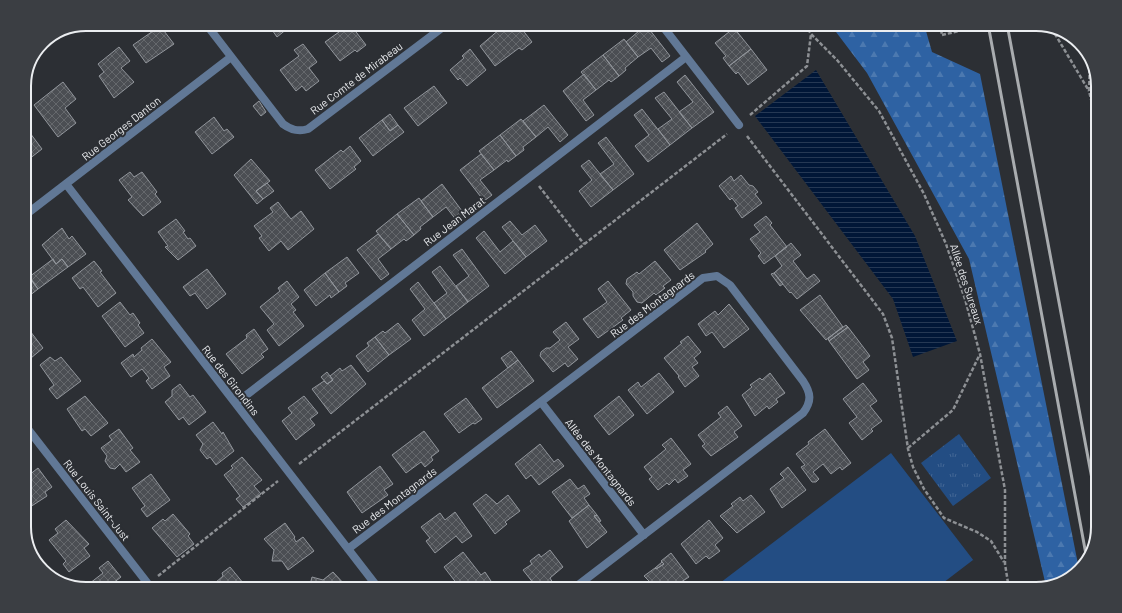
<svg xmlns="http://www.w3.org/2000/svg" width="1122" height="613" font-family="Barlow,sans-serif">
<defs>
<pattern id="forest-firs" width="22" height="20" patternUnits="userSpaceOnUse"><rect width="22" height="20" fill="#2e62a3"/><path d="M5 1l3.5 6h-7zM16 11l3.5 6h-7z" fill="#4c79b0"/></pattern>
<pattern id="park-tufts" width="24" height="20" patternUnits="userSpaceOnUse"><rect width="24" height="20" fill="#234d83"/><path d="M3 7l-1-3M5 7V3M7 7l1-3M15 17l-1-3M17 17v-4M19 17l1-3" fill="none" stroke="#436795"/></pattern>
<pattern id="water-rules" width="6" height="5" patternUnits="userSpaceOnUse"><rect width="6" height="5" fill="#001637"/><path d="M0 2.5h6" fill="none" stroke="#253854"/></pattern>
<pattern id="building-cross-hatch" width="8" height="8" patternUnits="userSpaceOnUse"><rect width="8" height="8" fill="#4b4e53"/><path d="M0 0l8 8M0 8l8-8" fill="none" stroke="#65686c"/></pattern>
</defs>
<rect width="100%" height="100%" fill="#2c2f34"/>
<path fill="#234d83" d="M 891,453 L 974,561 L 973,560 L 935,589 L 712,589 Z"/>
<path fill="url(#forest-firs)" d="M 830,24 L 924,24 L 932,52 L 980,74 L 1079,569 L 1070,579 L 1046,586 L 969,259 L 867,73 Z"/>
<path fill="url(#park-tufts)" d="M 959,434 L 991,478 L 953,506 L 921,463 Z"/>
<path fill="url(#water-rules)" d="M 816,70 L 915,236 L 957,341 L 913,357 L 893,299 L 755,116 Z"/>
<path fill="url(#building-cross-hatch)" stroke="#92969c" d="M 253,24 L 293,24 L 277,37 L 270,27 L 264,31 L 259,25 L 256,27 Z
M 344,24 L 350,24 L 366,45 L 357,52 L 355,50 L 340,61 L 325,42 L 339,32 L 338,29 Z
M 368,24 L 380,24 L 372,30 Z
M 502,24 L 518,24 L 532,42 L 522,50 L 519,48 L 495,66 L 480,46 L 500,29 L 498,27 Z
M 530,24 L 544,24 L 535,31 Z
M 701,24 L 710,24 L 704,28 Z
M 646,25 L 670,56 L 662,62 L 651,48 L 638,57 L 626,42 Z
M 161,27 L 174,44 L 146,63 L 133,45 L 153,31 L 154,32 Z
M 734,28 L 751,49 L 729,66 L 723,58 L 726,56 L 715,43 Z
M 624,39 L 638,57 L 625,68 L 626,70 L 619,76 L 603,55 Z
M 303,44 L 317,62 L 309,68 L 319,81 L 306,91 L 302,86 L 296,91 L 280,70 L 299,56 L 294,50 Z
M 119,47 L 130,61 L 121,68 L 134,82 L 114,98 L 99,76 L 104,72 L 98,64 Z
M 470,49 L 486,70 L 467,86 L 460,78 L 458,80 L 450,70 L 464,58 L 462,56 Z
M 751,49 L 767,70 L 748,85 L 738,72 L 736,74 L 729,66 Z
M 603,55 L 619,76 L 611,82 L 609,80 L 596,90 L 581,72 Z
M 584,74 L 596,90 L 583,100 L 594,115 L 586,121 L 563,91 Z
M 685,75 L 714,112 L 692,128 L 679,112 L 693,102 L 677,82 Z
M 63,82 L 76,99 L 65,108 L 76,123 L 58,137 L 34,105 Z
M 434,86 L 447,103 L 418,126 L 404,108 Z
M 664,92 L 692,128 L 670,145 L 658,129 L 672,119 L 655,98 Z
M 259,101 L 266,112 L 261,116 L 253,106 Z
M 544,105 L 568,135 L 560,142 L 548,127 L 536,137 L 523,121 Z
M 642,109 L 670,145 L 648,162 L 635,146 L 649,135 L 634,115 Z
M 390,114 L 398,125 L 390,131 L 382,120 Z
M 214,117 L 224,131 L 227,129 L 234,137 L 212,154 L 195,132 Z
M 521,119 L 536,137 L 523,147 L 524,150 L 516,156 L 500,135 Z
M 382,120 L 390,131 L 398,125 L 404,132 L 373,156 L 359,138 Z
M 24,125 L 42,149 L 24,163 Z
M 500,135 L 516,156 L 508,162 L 507,160 L 494,170 L 479,151 Z
M 606,137 L 634,174 L 613,190 L 600,174 L 614,164 L 598,143 Z
M 350,146 L 361,161 L 354,167 L 356,169 L 330,189 L 315,170 L 341,150 L 343,152 Z
M 481,154 L 494,170 L 480,180 L 492,195 L 484,201 L 460,170 Z
M 251,159 L 270,181 L 256,191 L 263,199 L 257,204 L 234,175 Z
M 589,160 L 613,190 L 591,207 L 579,191 L 592,180 L 581,166 Z
M 130,172 L 134,177 L 142,172 L 157,192 L 155,194 L 161,202 L 143,216 L 128,200 L 132,197 L 119,180 Z
M 741,175 L 749,185 L 753,186 L 758,192 L 755,194 L 762,203 L 742,218 L 735,208 L 738,206 L 732,198 L 730,200 L 719,186 L 731,176 L 734,181 Z
M 267,183 L 274,191 L 263,199 L 256,191 Z
M 442,184 L 465,215 L 457,221 L 446,207 L 433,217 L 421,201 Z
M 419,198 L 433,217 L 420,227 L 421,229 L 414,235 L 397,214 Z
M 278,202 L 291,219 L 301,211 L 314,229 L 288,250 L 281,241 L 269,251 L 259,238 L 262,236 L 254,226 L 273,212 L 270,208 Z
M 397,214 L 414,235 L 406,241 L 404,239 L 391,249 L 376,231 Z
M 766,216 L 772,223 L 770,225 L 787,247 L 764,264 L 758,256 L 761,253 L 750,239 L 760,232 L 754,225 Z
M 176,219 L 185,231 L 183,232 L 188,239 L 190,238 L 196,246 L 178,260 L 165,247 L 168,246 L 158,232 Z
M 510,221 L 522,235 L 535,225 L 547,241 L 526,257 L 502,227 Z
M 697,223 L 713,244 L 705,251 L 706,252 L 680,270 L 664,250 Z
M 62,228 L 69,239 L 72,236 L 86,254 L 68,267 L 62,259 L 56,264 L 42,245 Z
M 484,231 L 500,252 L 513,241 L 526,257 L 505,274 L 476,238 Z
M 378,234 L 391,249 L 378,259 L 389,274 L 381,280 L 357,250 Z
M 791,243 L 801,255 L 793,261 L 807,279 L 814,274 L 820,281 L 797,299 L 791,292 L 790,293 L 774,273 L 782,266 L 775,256 Z
M 462,249 L 489,286 L 468,302 L 456,286 L 469,276 L 453,255 Z
M 347,257 L 359,273 L 345,283 L 347,286 L 339,292 L 325,273 Z
M 53,259 L 56,264 L 62,259 L 68,267 L 38,289 L 29,277 Z
M 94,261 L 102,271 L 100,272 L 116,293 L 98,307 L 83,287 L 80,289 L 72,278 Z
M 655,261 L 671,280 L 663,286 L 665,288 L 656,295 L 654,293 L 642,303 L 637,302 L 633,296 L 633,292 L 626,284 L 627,279 L 637,272 L 639,274 Z
M 440,266 L 468,302 L 446,319 L 434,303 L 447,293 L 432,272 Z
M 207,269 L 226,294 L 207,309 L 195,293 L 190,296 L 183,287 Z
M 325,273 L 339,292 L 331,298 L 330,295 L 316,306 L 304,290 Z
M 774,273 L 783,284 L 780,286 L 771,274 Z
M 28,276 L 31,279 L 24,284 L 24,279 Z
M 31,279 L 38,289 L 24,300 L 24,284 Z
M 287,281 L 299,297 L 291,304 L 296,310 L 293,312 L 304,326 L 279,346 L 267,330 L 274,324 L 260,307 L 280,291 L 278,288 Z
M 608,281 L 631,310 L 621,318 L 623,320 L 598,338 L 583,319 L 607,302 L 598,289 Z
M 418,282 L 446,319 L 424,336 L 412,320 L 425,309 L 410,289 Z
M 820,295 L 843,327 L 826,340 L 800,310 Z
M 120,302 L 130,315 L 133,313 L 140,323 L 138,325 L 144,333 L 125,347 L 102,316 Z
M 729,304 L 749,329 L 724,348 L 712,332 L 706,336 L 698,324 L 715,311 L 718,315 Z
M 566,322 L 579,339 L 568,347 L 578,359 L 568,367 L 565,363 L 553,372 L 540,356 L 541,352 L 546,348 L 550,348 L 560,340 L 553,332 Z
M 24,323 L 43,348 L 31,358 L 24,349 Z
M 398,323 L 411,339 L 389,355 L 375,337 L 383,331 L 385,333 Z
M 846,325 L 848,327 L 829,341 L 828,338 Z
M 848,327 L 870,356 L 863,362 L 869,370 L 857,379 L 829,341 Z
M 254,329 L 268,349 L 261,354 L 264,357 L 242,374 L 226,354 L 247,338 L 246,335 Z
M 688,336 L 701,352 L 694,358 L 698,363 L 692,367 L 699,376 L 685,387 L 678,377 L 679,376 L 664,358 L 682,343 L 680,342 Z
M 375,337 L 389,355 L 368,372 L 356,356 L 369,346 L 367,343 Z
M 152,339 L 171,362 L 164,367 L 170,376 L 152,389 L 146,381 L 149,378 L 142,369 L 131,377 L 121,363 L 133,354 L 134,357 L 142,350 L 141,348 Z
M 511,351 L 518,360 L 508,368 L 501,358 Z
M 50,357 L 55,361 L 61,357 L 81,381 L 57,399 L 49,389 L 54,385 L 40,365 Z
M 518,360 L 534,381 L 497,408 L 482,388 Z
M 351,365 L 366,384 L 331,414 L 312,389 L 324,381 L 327,384 L 333,380 L 330,376 L 340,368 L 342,371 Z
M 327,372 L 333,380 L 327,384 L 321,377 Z
M 659,373 L 674,392 L 647,414 L 628,390 L 638,382 L 641,387 Z
M 770,373 L 785,393 L 776,399 L 778,402 L 769,409 L 767,406 L 755,416 L 742,395 L 752,387 L 750,385 L 760,378 L 762,380 Z
M 863,383 L 877,401 L 870,406 L 882,421 L 871,429 L 873,431 L 862,440 L 849,423 L 857,417 L 843,399 Z
M 180,384 L 190,397 L 193,395 L 206,412 L 189,425 L 183,417 L 179,420 L 165,402 L 172,396 L 172,390 Z
M 85,396 L 108,423 L 91,436 L 85,429 L 82,431 L 67,409 Z
M 304,396 L 318,413 L 310,419 L 315,425 L 296,440 L 282,421 L 292,413 L 288,408 Z
M 619,396 L 634,415 L 609,435 L 594,416 Z
M 466,398 L 482,419 L 475,424 L 473,423 L 459,433 L 444,414 Z
M 727,406 L 742,426 L 734,432 L 738,437 L 711,456 L 702,446 L 705,444 L 698,435 L 721,417 L 718,413 Z
M 213,422 L 222,434 L 223,432 L 234,451 L 216,465 L 210,457 L 207,459 L 200,450 L 203,444 L 196,435 Z
M 119,429 L 133,448 L 130,450 L 140,462 L 126,472 L 120,464 L 115,469 L 110,468 L 105,461 L 107,456 L 101,448 L 112,440 L 109,436 Z
M 825,429 L 851,463 L 842,470 L 840,467 L 831,474 L 823,464 L 813,472 L 819,479 L 816,482 L 812,482 L 801,467 L 805,465 L 796,454 L 809,444 L 808,442 Z
M 424,431 L 439,451 L 431,457 L 433,460 L 425,467 L 421,462 L 406,473 L 392,455 Z
M 671,438 L 691,464 L 683,470 L 688,476 L 678,483 L 675,479 L 669,485 L 667,483 L 658,490 L 649,479 L 652,477 L 644,467 L 666,449 L 662,445 Z
M 540,444 L 554,462 L 558,459 L 564,466 L 539,485 L 531,475 L 526,479 L 515,464 Z
M 242,457 L 262,480 L 254,486 L 261,494 L 243,507 L 236,499 L 240,496 L 224,475 L 233,468 L 231,466 Z
M 380,466 L 393,484 L 384,490 L 388,495 L 362,513 L 347,492 Z
M 788,467 L 806,490 L 782,508 L 770,489 L 784,478 L 780,474 Z
M 38,468 L 52,487 L 45,492 L 47,496 L 24,511 L 24,479 Z
M 151,474 L 170,500 L 147,517 L 141,509 L 145,506 L 132,488 Z
M 570,479 L 578,489 L 584,485 L 590,494 L 584,498 L 589,505 L 572,518 L 552,492 Z
M 486,494 L 497,504 L 508,495 L 520,511 L 505,522 L 507,524 L 495,534 L 473,504 Z
M 751,495 L 765,512 L 737,533 L 720,516 L 733,506 L 731,504 L 740,497 L 743,501 Z
M 589,505 L 597,515 L 594,516 L 607,532 L 587,548 L 569,521 Z
M 455,512 L 472,536 L 462,543 L 456,536 L 435,553 L 426,541 L 430,538 L 421,527 L 440,513 L 445,520 Z
M 173,514 L 190,534 L 188,536 L 194,544 L 177,557 L 152,528 L 163,519 L 165,521 Z
M 597,515 L 601,521 L 599,522 L 594,516 Z
M 66,520 L 89,544 L 84,548 L 90,556 L 69,572 L 63,564 L 66,561 L 49,540 L 58,533 L 55,529 Z
M 709,520 L 723,538 L 715,545 L 720,551 L 709,559 L 706,556 L 696,564 L 681,544 Z
M 285,523 L 295,537 L 294,538 L 296,542 L 303,537 L 314,551 L 288,570 L 282,561 L 272,561 L 274,550 L 264,539 Z
M 550,550 L 563,567 L 550,578 L 553,583 L 546,589 L 538,589 L 523,570 L 532,564 L 530,561 L 539,554 L 541,557 Z
M 463,552 L 481,575 L 485,572 L 491,581 L 480,589 L 461,589 L 444,567 Z
M 671,553 L 689,577 L 670,589 L 657,589 L 644,576 L 655,568 L 656,569 L 664,564 L 661,561 Z
M 108,561 L 121,577 L 112,584 L 117,589 L 86,589 L 85,587 L 103,573 L 99,568 Z
M 662,562 L 664,564 L 656,569 L 655,568 Z
M 230,567 L 248,589 L 217,589 L 215,583 L 223,576 L 222,573 Z
M 333,572 L 346,586 L 344,587 L 346,589 L 309,589 L 312,577 L 323,580 Z"/>
<g fill="none" stroke-linecap="round" stroke-linejoin="round">
<path stroke="#8d9094" stroke-width="2.5" stroke-dasharray="4 2" stroke-linecap="butt" d="M 805,24 L 811,34 L 837,60 L 879,111 L 924,194 L 946,244 L 965,299 L 980,354 L 1005,490 L 1005,564 L 1009,589
M 940,24 L 942,35
M 1053,28 L 1055,34 L 1089,91
M 1090,57 L 1089,91 L 1098,128
M 750,115 L 807,66 L 811,34
M 747,136 L 883,314 L 892,338 L 908,449 L 913,467 L 924,489 L 944,518 L 977,532 L 991,541 L 1004,562
M 539,186 L 584,244
M 908,448 L 953,410 L 979,356
M 299,464 L 727,134
M 158,576 L 278,481"/>
<path stroke="#617896" stroke-width="8" d="M 206,24 L 283,124 C 291,130 298,132 308,129 L 447,24
M 661,24 L 739,125
M 66,184 L 379,589
M 24,216 L 231,57
M 541,402 L 644,535
M 236,403 L 686,57
M 24,424 L 152,589
M 348,549 L 703,278 L 717,276 L 730,285 L 803,381 C 811,393 812,401 803,413 L 573,589"/>
<path stroke="#a9acaf" stroke-width="3" d="M 988,24 L 1087,560
M 1007,24 L 1098,511"/>
<path stroke="#8d9094" stroke-width="2.5" stroke-dasharray="4 2" stroke-linecap="butt" d="M 942,35 L 988,24"/>
</g>
<g text-anchor="middle" dominant-baseline="central" stroke-width="4" stroke-linejoin="round" paint-order="stroke">
<g font-size="11" fill="#ebedf0" stroke="#2c2f34">
<text transform="translate(356 78) rotate(-37)">Rue Comte de Mirabeau</text>
<text transform="translate(121 128) rotate(-38)">Rue Georges Danton</text>
<text transform="translate(454 221) rotate(-37)">Rue Jean Marat</text>
<text transform="translate(967 284) rotate(72)">Allée des Sureaux</text>
<text transform="translate(652 304) rotate(-37)">Rue des Montagnards</text>
<text transform="translate(231 380) rotate(52)">Rue des Girondins</text>
<text transform="translate(601 462) rotate(52)">Allée des Montagnards</text>
<text transform="translate(97 500) rotate(52)">Rue Louis Saint-Just</text>
<text transform="translate(394 500) rotate(-37)">Rue des Montagnards</text>
</g>
</g>
<path d="M0 0H1122V613H0ZM86 31H1036A55 55 0 0 1 1091 86V527A55 55 0 0 1 1036 582H86A55 55 0 0 1 31 527V86A55 55 0 0 1 86 31Z" fill="#3b3e43" fill-rule="evenodd"/>
<path fill="none" stroke="#ebedf0" stroke-width="2" d="M86 31H1036A55 55 0 0 1 1091 86V527A55 55 0 0 1 1036 582H86A55 55 0 0 1 31 527V86A55 55 0 0 1 86 31Z"/>
</svg>
